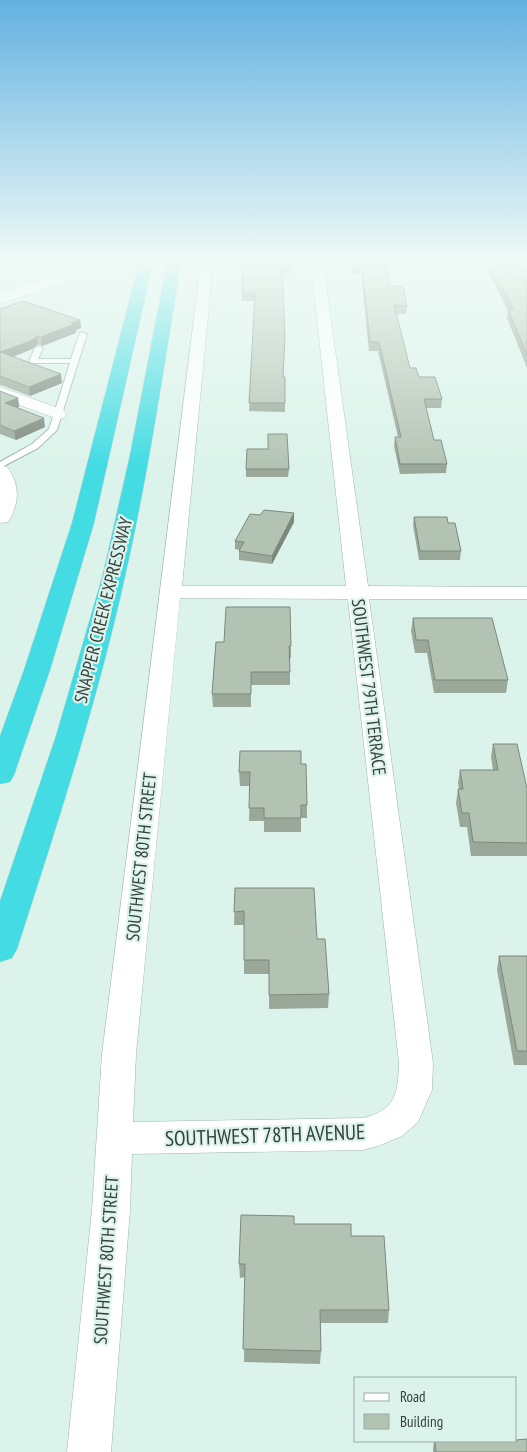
<svg xmlns="http://www.w3.org/2000/svg" width="527" height="1452" font-family="'PT Sans Narrow',sans-serif">
<rect width="100%" height="100%" fill="#dbf3ea"/>
<g fill="none" stroke-linecap="round" stroke-linejoin="round">
<g stroke="#9eb5ad" stroke-width="2">
<path id="service" d="M 80,332 L 87,334 L 57,430 L 38,448 L 0,468 L 0,462 L 32,444 L 49,429 L 70,363 L 30,363 L 29,361 L 35,348 L 39,346 L 43,348 L 38,359 L 71,359 Z"/>
</g>
<g stroke="#9eb5ad" stroke-width="1">
<path id="minor" d="M 201,263 L 213,263 L 182,586 L 346,586 L 311,263 L 323,263 L 368,586 L 527,587 L 527,599 L 369,599 L 433,1063 L 432,1090 L 418,1122 L 402,1136 L 378,1146 L 363,1150 L 132,1154 L 130,1210 L 111,1452 L 67,1452 L 92,1210 L 102,1054 ZM 180,598 L 348,599 L 399,1063 C 398,1093 396,1110 363,1118 L 133,1122 L 136,1054 Z
M 0,387 L 64,410 L 66,414 L 64,418 L 58,419 L 0,398 Z"/>
</g>
<g stroke="#9eb5ad" stroke-width="1">
<path id="tertiary" d="M 76,263 L 92,263 C 79,280 22,297 0,303 L 0,293 L 50,276 Z
M 0,465 L 7,467 C 20,484 20,503 8,522 L 0,523 Z"/>
</g>
<g stroke="#d3d5d4" stroke-width="1">
<path id="motorway" d="M 139,263 L 153,263 L 94,523 L 50,670 L 14,775 L 10,782 L 0,784 L 0,736 L 24,670 L 72,523 Z
M 167,263 L 181,263 C 164,366 149,470 126,572 C 98,700 57,825 17,949 L 12,958 L 0,962 L 0,901 L 56,736 L 103,574 L 130,455 Z"/>
</g>
<use href="#service" fill="#fff" fill-rule="evenodd"/>
<use href="#minor" fill="#fff" fill-rule="evenodd"/>
<use href="#tertiary" fill="#fff" fill-rule="evenodd"/>
<use href="#motorway" fill="#43dce3" fill-rule="evenodd"/>
</g>
<path fill="#9aa89a" d="M 0,263 L 61,263 L 60,266 L 0,266 Z
M 242,263 L 291,263 L 291,274 L 283,274 L 283,377 L 285,377 L 285,412 L 249,411 L 255,301 L 242,301 Z
M 351,263 L 385,263 L 390,286 L 407,306 L 406,314 L 396,314 L 410,368 L 442,399 L 441,408 L 426,408 L 434,440 L 447,464 L 446,473 L 400,474 L 394,446 L 395,437 L 398,437 L 378,351 L 369,351 L 361,274 L 353,274 Z
M 484,263 L 524,263 L 527,267 L 527,368 L 507,318 L 508,311 Z
M 0,309 L 80,320 L 81,328 L 76,330 L 76,333 L 42,346 L 38,344 L 32,349 L 13,357 L 62,383 L 30,396 L 1,385 L 0,386 Z
M 0,391 L 18,398 L 19,407 L 18,408 L 45,427 L 16,440 L 0,434 Z
M 246,469 L 289,469 L 288,477 L 246,477 Z
M 414,517 L 448,523 L 461,551 L 460,560 L 419,560 L 413,525 Z
M 294,522 L 272,564 L 239,560 L 239,551 L 240,550 L 235,549 L 235,541 Z
M 413,618 L 508,680 L 506,693 L 434,693 L 427,653 L 415,653 L 411,631 Z
M 216,642 L 291,646 L 291,658 L 290,658 L 290,685 L 251,685 L 251,707 L 213,707 L 212,694 Z
M 493,744 L 527,788 L 527,856 L 471,856 L 467,827 L 460,827 L 456,803 L 458,789 L 459,789 L 458,783 L 460,770 L 493,770 L 491,757 Z
M 301,764 L 307,805 L 307,818 L 301,818 L 301,832 L 264,832 L 264,821 L 249,821 L 250,786 L 240,786 L 239,772 Z
M 235,888 L 317,939 L 329,994 L 328,1008 L 269,1009 L 269,974 L 244,974 L 244,925 L 234,925 Z
M 499,956 L 527,956 L 527,1065 L 514,1065 L 497,970 Z
M 294,1224 L 351,1236 L 389,1310 L 388,1323 L 321,1323 L 321,1351 L 320,1364 L 244,1362 L 245,1277 L 240,1278 L 239,1264 Z
M 434,1441 L 527,1452 L 433,1452 L 433,1449 Z"/>
<path fill="#7d887d" d="M 80,320 L 81,328 L 76,330 L 76,333 L 42,346 L 41,337 Z
M 37,336 L 38,344 L 32,349 L 2,361 L 0,352 Z
M 61,374 L 62,383 L 30,396 L 29,387 Z
M 18,398 L 19,407 L 6,412 L 5,403 Z
M 44,418 L 45,427 L 16,440 L 14,431 Z
M 294,513 L 294,522 L 272,564 L 272,556 Z"/>
<path fill="#b3c3b3" stroke="#7d887d" d="M 242,263 L 291,263 L 291,267 L 282,267 L 285,337 L 283,377 L 285,377 L 285,403 L 249,403 L 255,294 L 242,293 Z
M 353,263 L 385,263 L 390,286 L 403,286 L 407,306 L 394,305 L 410,368 L 416,368 L 419,377 L 435,377 L 442,399 L 424,399 L 434,440 L 441,440 L 447,464 L 400,464 L 395,437 L 401,437 L 379,342 L 370,342 L 362,266 L 353,266 Z
M 489,263 L 524,263 L 527,267 L 527,355 L 508,309 L 513,309 Z
M 23,301 L 80,320 L 71,323 L 75,324 L 41,337 L 37,336 L 31,341 L 0,352 L 61,374 L 29,387 L 0,376 L 0,309 Z
M 0,391 L 18,398 L 5,403 L 44,418 L 14,431 L 0,425 Z
M 268,434 L 287,434 L 289,469 L 246,469 L 247,449 L 268,449 Z
M 264,510 L 294,513 L 272,556 L 239,551 L 244,542 L 235,541 L 250,514 L 260,515 Z
M 414,517 L 447,517 L 448,523 L 455,523 L 461,551 L 420,551 Z
M 226,607 L 290,607 L 291,646 L 289,646 L 290,672 L 251,672 L 251,694 L 212,694 L 216,642 L 224,642 Z
M 413,618 L 492,618 L 508,680 L 435,680 L 428,640 L 416,640 Z
M 493,744 L 517,744 L 527,788 L 527,843 L 473,842 L 469,813 L 462,813 L 458,789 L 463,789 L 460,770 L 498,770 Z
M 240,751 L 301,751 L 301,764 L 306,764 L 307,805 L 301,805 L 301,818 L 264,818 L 264,808 L 249,808 L 250,772 L 239,772 Z
M 235,888 L 314,888 L 317,939 L 325,939 L 329,994 L 269,995 L 269,960 L 244,960 L 244,911 L 234,912 Z
M 499,956 L 527,956 L 527,1051 L 517,1051 Z
M 241,1215 L 294,1216 L 294,1224 L 351,1224 L 351,1236 L 384,1236 L 389,1310 L 320,1310 L 321,1351 L 243,1349 L 245,1264 L 239,1264 Z
M 527,1439 L 527,1452 L 436,1452 L 435,1441 L 516,1441 L 516,1440 Z"/>
<linearGradient id="sky" x2="0" y2="1"><stop stop-color="#63b1e1"/><stop offset="0.56" stop-color="#effaf6"/><stop offset="1" stop-color="#effaf6" stop-opacity="0"/></linearGradient>
<rect width="527" height="466" fill="url(#sky)"/>
<g text-anchor="middle" dominant-baseline="central" stroke-width="4.5" stroke-linejoin="round" paint-order="stroke">
<g font-size="18" fill="#363f3c" stroke="#dbf3ea">
<text transform="translate(103 610) rotate(-76)">SNAPPER CREEK EXPRESSWAY</text>
<text transform="translate(369 687) rotate(83)">SOUTHWEST 79TH TERRACE</text>
<text transform="translate(141 857) rotate(-84)">SOUTHWEST 80TH STREET</text>
<text transform="translate(106 1260) rotate(-86)">SOUTHWEST 80TH STREET</text>
</g>
<g font-size="21" fill="#363f3c" stroke="#dbf3ea">
<text transform="translate(265 1135) rotate(-2)">SOUTHWEST 78TH AVENUE</text>
</g>
</g>
<rect x="354" y="1377" width="162" height="65" fill="#dbf3ea" stroke="#99aba4"/>
<rect x="364" y="1393" width="25" height="8" fill="#ffffff" stroke="#99aba4"/>
<text x="400" y="1402" font-size="15" fill="#363f3c">Road</text>
<rect x="364" y="1414" width="25" height="15" fill="#b3c3b3" stroke="#99aba4"/>
<text x="400" y="1427" font-size="15" fill="#363f3c">Building</text>
</svg>
